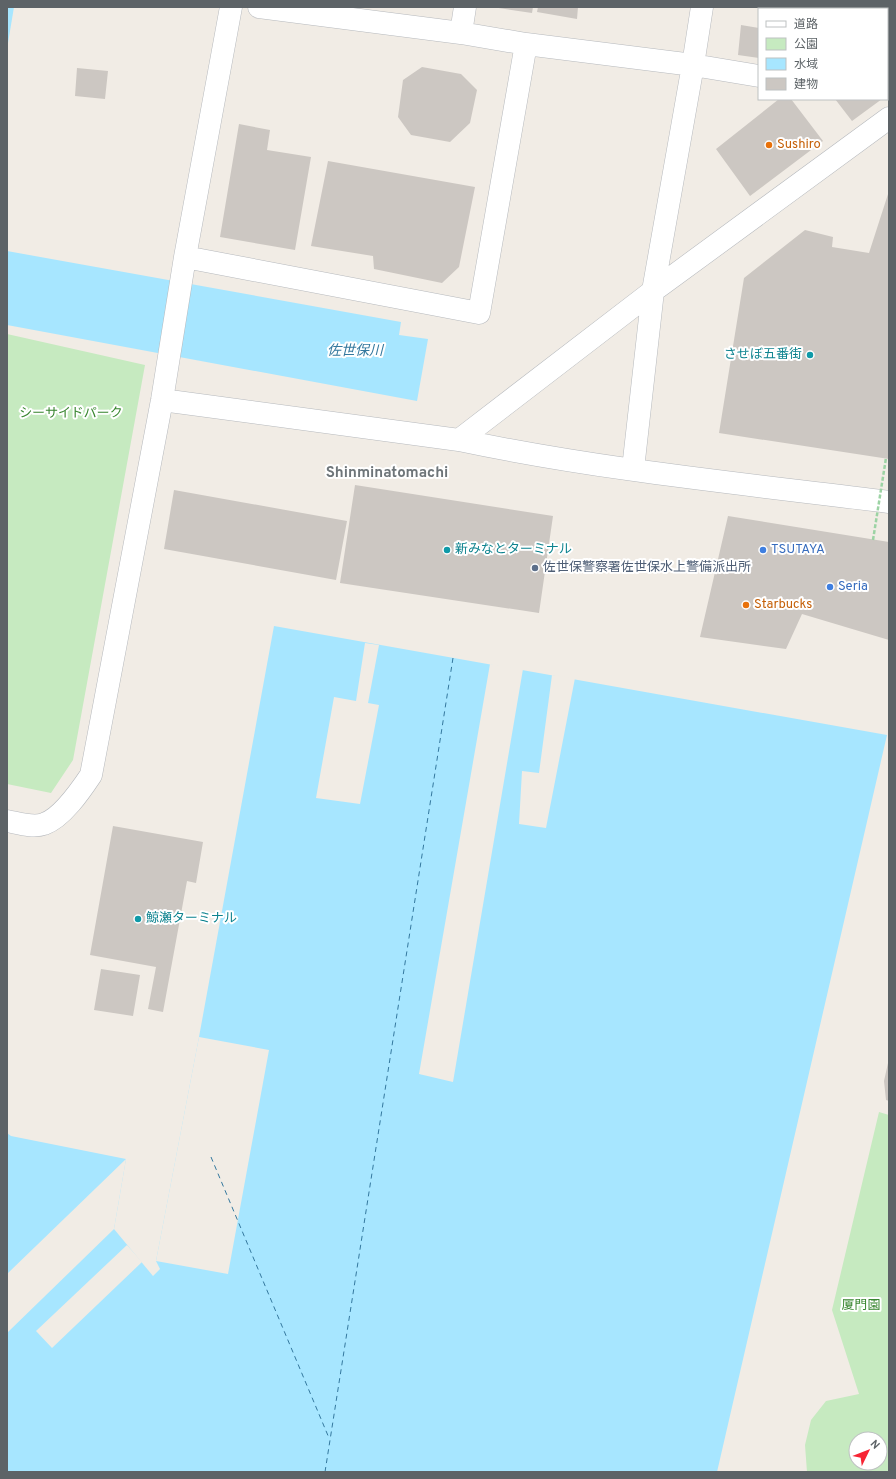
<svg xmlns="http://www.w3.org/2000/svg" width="896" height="1479" font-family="Overpass,'Noto Sans JP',sans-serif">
<rect width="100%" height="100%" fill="#f1ece5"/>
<path fill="#c6eac0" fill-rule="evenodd" d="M 7,334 L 145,365 L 73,760 L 51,793 L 7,784 Z
M 879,1112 L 889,1115 L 889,1472 L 807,1472 L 805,1445 L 811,1420 L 826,1401 L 859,1394 L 832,1310 ZM 856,1439 L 880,1439 L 880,1463 L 856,1463 Z"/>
<path fill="#a7e6ff" d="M 7,7 L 14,7 L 7,49 Z
M 7,251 L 401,322 L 399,335 L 428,339 L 417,401 L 7,325 Z
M 274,626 L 887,735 L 717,1472 L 7,1472 L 7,1133 L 11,1136 L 126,1159 L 114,1229 L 153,1276 L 160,1269 L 156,1261 L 199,1037 Z"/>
<path fill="#f1ece5" d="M 365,643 L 379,645 L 368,703 L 379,705 L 360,804 L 316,798 L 334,697 L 356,701 Z
M 490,664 L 523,669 L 453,1082 L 419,1074 Z
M 552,675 L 575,678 L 546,828 L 519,824 L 522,771 L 539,773 Z
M 199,1037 L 269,1050 L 228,1274 L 156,1261 Z
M 126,1159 L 114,1229 L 7,1333 L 7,1274 Z
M 127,1245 L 142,1262 L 52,1348 L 36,1331 Z"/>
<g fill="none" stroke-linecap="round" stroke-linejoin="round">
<path stroke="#34789e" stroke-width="1" stroke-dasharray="5 4" stroke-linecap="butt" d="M 211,1157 L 329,1438
M 325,1472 L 453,658"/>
</g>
<path fill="#ccc7c2" d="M 492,7 L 533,7 L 532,13 Z
M 538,7 L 578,7 L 577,19 L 537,12 Z
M 772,7 L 844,7 L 844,9 L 772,9 Z
M 741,25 L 759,28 L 759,58 L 738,55 Z
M 889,45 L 889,93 L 887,95 L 887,46 Z
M 422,67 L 461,74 L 477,90 L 470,123 L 450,142 L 411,135 L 398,117 L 403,80 Z
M 77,68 L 108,71 L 105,99 L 75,96 Z
M 779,99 L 791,99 L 823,141 L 750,196 L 716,149 Z
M 835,99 L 882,99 L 852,121 Z
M 239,124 L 270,130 L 267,150 L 311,157 L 295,250 L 220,237 Z
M 328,161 L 475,187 L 459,267 L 442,283 L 374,269 L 373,256 L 311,246 Z
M 889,191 L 889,459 L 719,433 L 744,278 L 805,230 L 833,237 L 832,247 L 869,253 Z
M 355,485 L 553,516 L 539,613 L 340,583 Z
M 174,490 L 347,521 L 336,580 L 164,549 Z
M 728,516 L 889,542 L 889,640 L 802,614 L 786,649 L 700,637 Z
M 113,826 L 203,842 L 196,883 L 187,881 L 163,1012 L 148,1009 L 156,967 L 90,955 Z
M 101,969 L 140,975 L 133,1016 L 94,1010 Z
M 888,1063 L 889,1063 L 889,1101 L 886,1100 L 884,1081 Z"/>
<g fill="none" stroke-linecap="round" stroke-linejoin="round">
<g stroke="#b6b9bd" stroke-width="23">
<path id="minor" d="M 259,7 L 461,33 L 526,44 L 693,65 L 759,76
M 887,23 L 889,22
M 461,33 L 465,7
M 185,257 L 479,313 L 526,44
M 162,400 L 459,440 C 601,470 746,484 889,502
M 459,440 L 653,291 L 889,118
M 633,469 L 653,291 L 693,65 L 702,7
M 7,821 C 18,823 33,828 44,824 C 62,818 81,790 91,775 L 162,400 L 185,257 L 231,7"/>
</g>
<use href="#minor" stroke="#fff" stroke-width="22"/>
<path stroke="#9cd3a4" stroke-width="2.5" stroke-dasharray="4 2" stroke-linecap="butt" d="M 873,540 L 886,458"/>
</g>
<g fill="#e8710a" stroke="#fff" stroke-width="1.5">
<circle cx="769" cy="145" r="4"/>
<circle cx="746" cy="605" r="4"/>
</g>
<g fill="#0f9aa8" stroke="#fff" stroke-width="1.5">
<circle cx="810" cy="355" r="4"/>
<circle cx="447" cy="550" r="4"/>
<circle cx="138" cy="919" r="4"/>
</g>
<g fill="#3f7fe0" stroke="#fff" stroke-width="1.5">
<circle cx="763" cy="550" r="4"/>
<circle cx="830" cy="587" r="4"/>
</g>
<circle fill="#5c6f8a" stroke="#fff" stroke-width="1.5" cx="535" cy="568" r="4"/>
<g text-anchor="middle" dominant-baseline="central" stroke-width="4" stroke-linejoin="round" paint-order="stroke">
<g font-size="13" fill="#c56008" stroke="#fff" text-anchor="start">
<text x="777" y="145">Sushiro</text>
<text x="754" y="605">Starbucks</text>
</g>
<g font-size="13" fill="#0d838f" stroke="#fff" text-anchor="start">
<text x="802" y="355" text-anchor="end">させぼ五番街</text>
<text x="455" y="550">新みなとターミナル</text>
<text x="146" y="919">鯨瀬ターミナル</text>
</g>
<g font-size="13" fill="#37852e" stroke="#fff">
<text x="71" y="414">シーサイドパーク</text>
<text x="861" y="1306">厦門園</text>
</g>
<g font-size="13" fill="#366cbe" stroke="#fff" text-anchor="start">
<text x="771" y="550">TSUTAYA</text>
<text x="838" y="587">Seria</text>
</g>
<g font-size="13" fill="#4e5e75" stroke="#fff" text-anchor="start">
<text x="543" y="568">佐世保警察署佐世保水上警備派出所</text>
</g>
<g font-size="14" font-style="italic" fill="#34789e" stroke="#fff">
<text x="355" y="351">佐世保川</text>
</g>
<g font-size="15" font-weight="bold" fill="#6e7579" stroke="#fff">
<text x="387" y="473">Shinminatomachi</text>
</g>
</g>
<rect width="896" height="1479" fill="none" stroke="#5d6367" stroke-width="16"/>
<rect x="758" y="8" width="130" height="92" fill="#ffffff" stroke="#bec1c2"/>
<rect x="766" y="21" width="20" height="6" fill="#ffffff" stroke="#bec1c2"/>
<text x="794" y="28" font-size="12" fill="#5d6367">道路</text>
<rect x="766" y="38" width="20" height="12" fill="#c6eac0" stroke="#bec1c2"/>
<text x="794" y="48" font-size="12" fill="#5d6367">公園</text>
<rect x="766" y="58" width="20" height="12" fill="#a7e6ff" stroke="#bec1c2"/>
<text x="794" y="68" font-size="12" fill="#5d6367">水域</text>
<rect x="766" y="78" width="20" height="12" fill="#ccc7c2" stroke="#bec1c2"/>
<text x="794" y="88" font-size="12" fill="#5d6367">建物</text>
<g transform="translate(868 1451) rotate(47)"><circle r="19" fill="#ffffff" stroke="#bec1c2"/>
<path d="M0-3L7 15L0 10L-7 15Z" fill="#f72534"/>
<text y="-6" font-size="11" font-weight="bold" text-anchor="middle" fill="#5d6367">N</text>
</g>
</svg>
